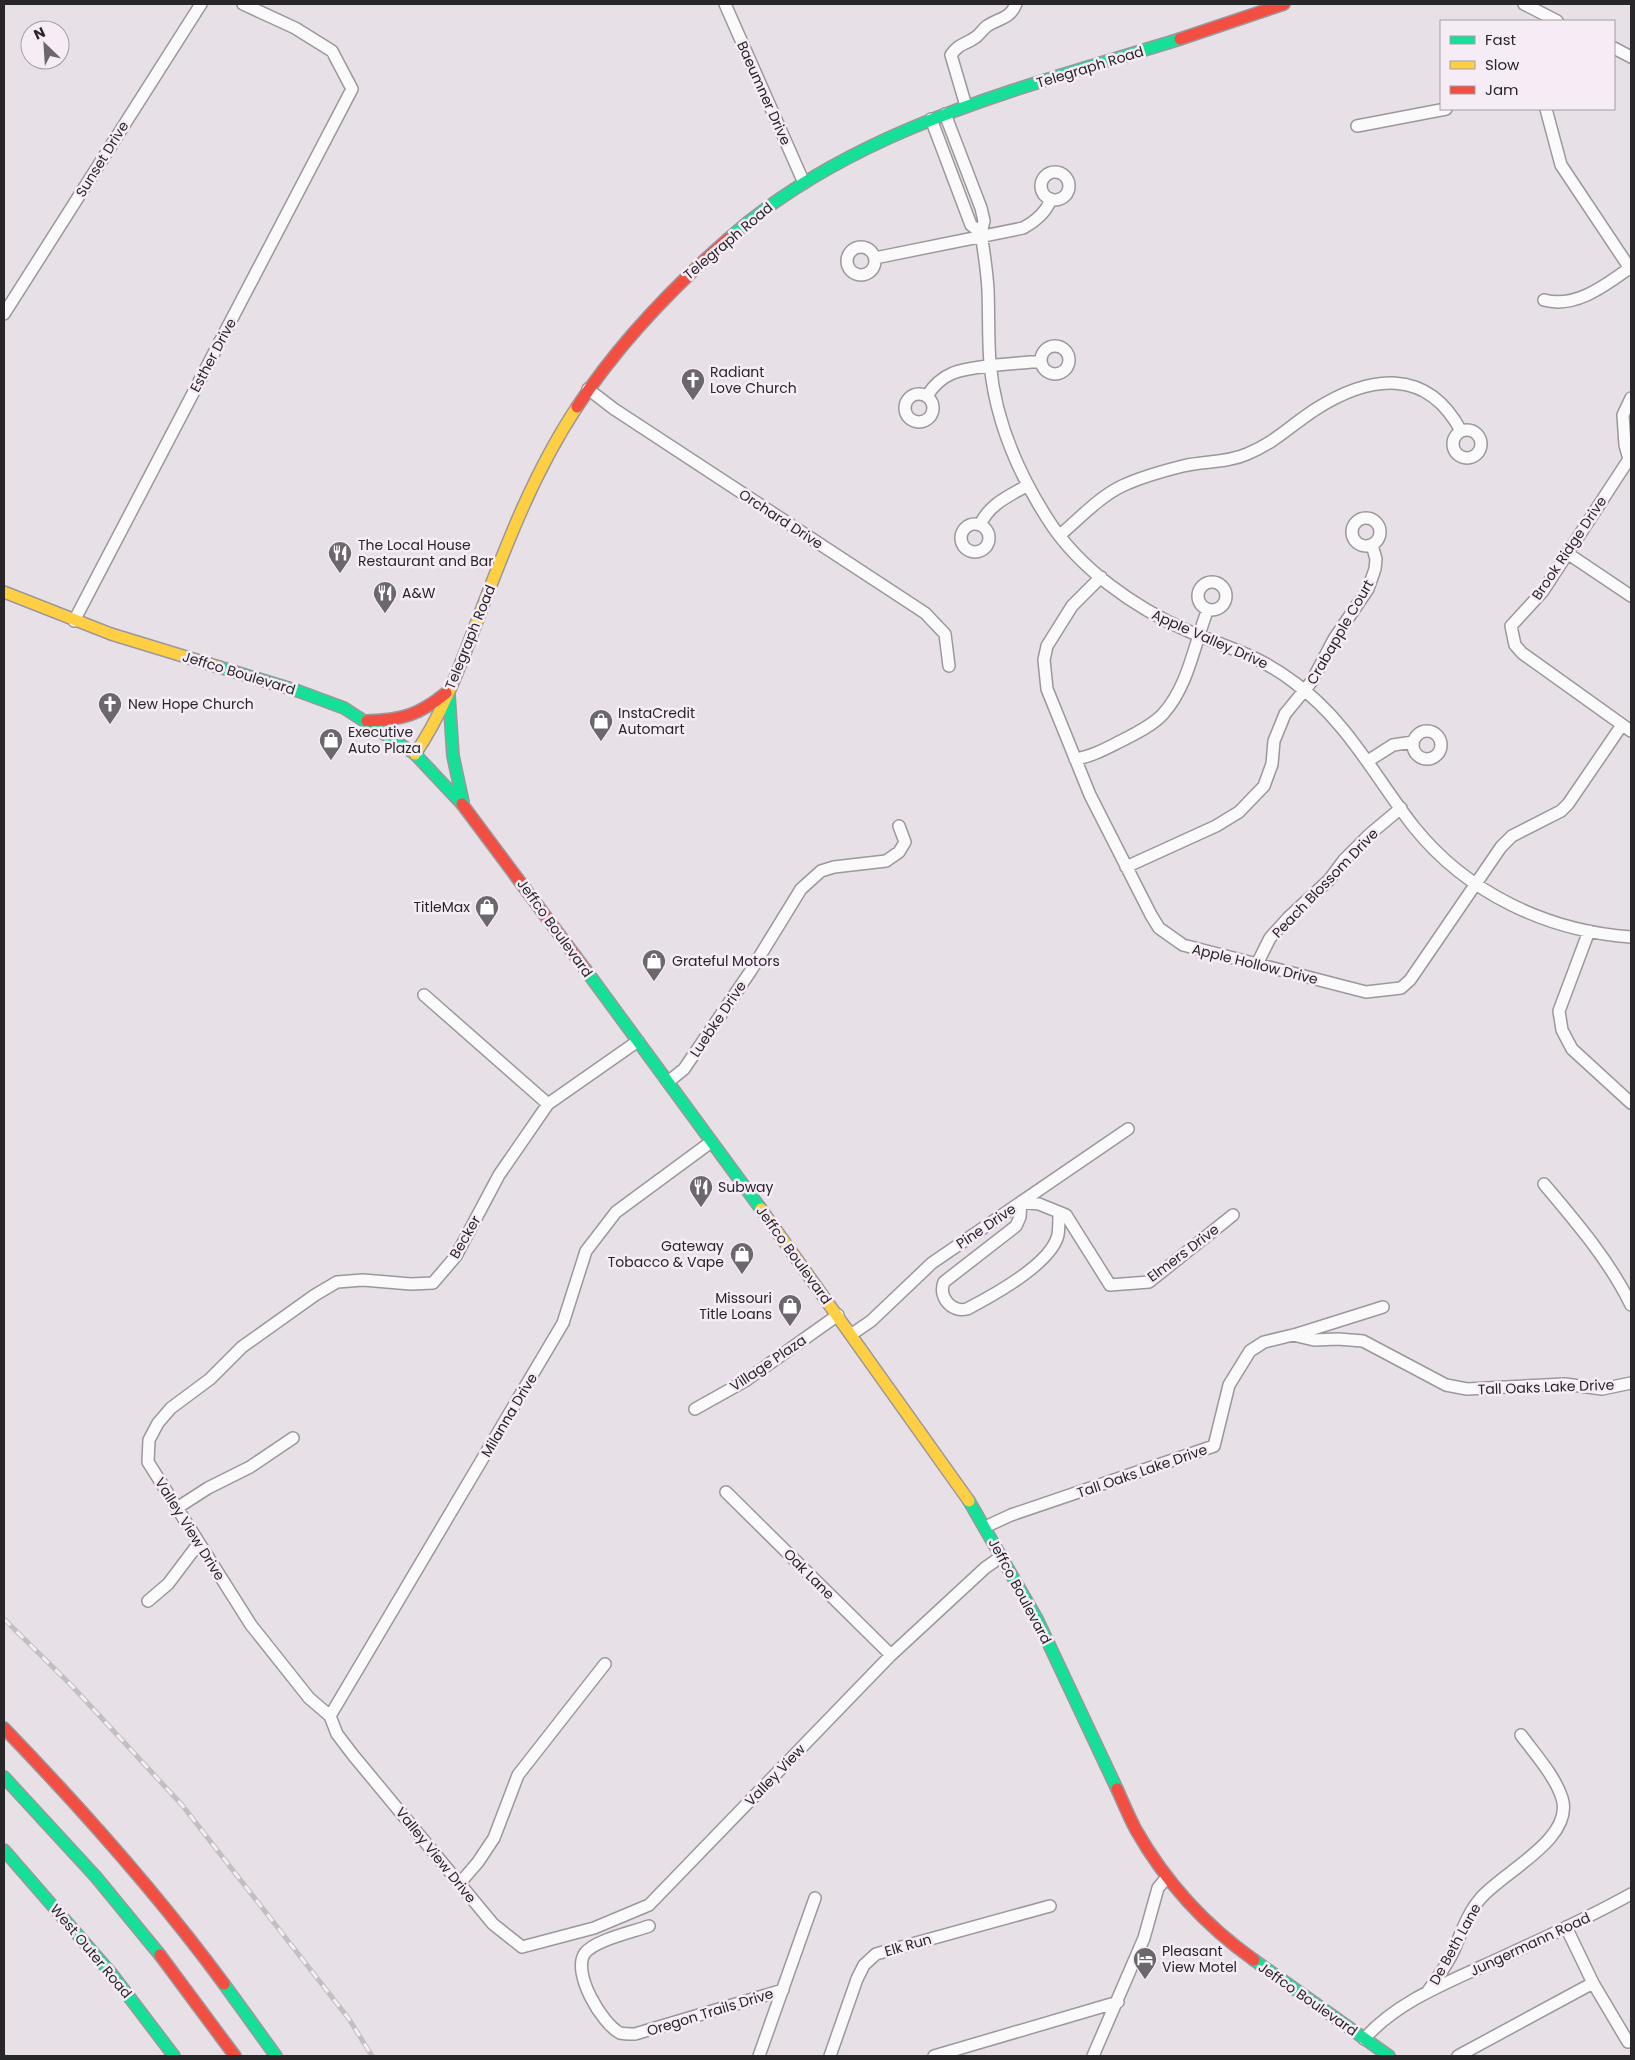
<svg xmlns="http://www.w3.org/2000/svg" width="1635" height="2060" font-family="Poppins,sans-serif">
<rect width="100%" height="100%" fill="#e7e1e7"/>
<g fill="none" stroke-linecap="round" stroke-linejoin="round">
<path stroke="#92b8c1" stroke-width="3" d="M 4,2055 L 5,2056"/>
<g stroke="#9c979c" stroke-width="14">
<path id="street" d="M 725,4 L 804,183
M 1524,4 L 1557,21
M 1614,48 L 1631,57
M 966,106 L 951,55 C 959,43 965,45 976,37 C 980,34 983,29 987,26 C 999,18 1010,19 1016,4
M 1546,109 L 1561,165 L 1631,270
M 945,114 L 981,208 L 984,221 L 981,233 C 984,252 987,271 988,290 C 989,314 988,339 990,363 C 995,419 1017,471 1047,518 C 1078,568 1135,608 1188,631 C 1228,648 1259,655 1295,683 C 1347,721 1375,777 1414,827 C 1467,893 1547,931 1631,937
M 931,119 L 971,225 L 981,233
M 1357,126 L 1446,109
M1041 186a14 14 0 1 1 28 0a14 14 0 1 1-28 0Z
M847 261a14 14 0 1 1 28 0a14 14 0 1 1-28 0Z
M 875,258 L 1023,228 C 1036,221 1046,213 1051,199
M 1544,300 C 1576,309 1607,284 1631,267
M 4,314 L 201,4
M1041 360a14 14 0 1 1 28 0a14 14 0 1 1-28 0Z
M 588,389 L 614,409 L 925,613 L 945,634 L 949,666
M905 408a14 14 0 1 1 28 0a14 14 0 1 1-28 0Z
M 927,396 C 933,386 941,378 953,373 C 974,365 1017,364 1041,361
M 1631,398 L 1623,415 L 1625,445 L 1629,459 L 1543,591 L 1511,626 L 1515,645 L 1522,653 L 1631,731
M1453 444a14 14 0 1 1 28 0a14 14 0 1 1-28 0Z
M1352 532a14 14 0 1 1 28 0a14 14 0 1 1-28 0Z
M961 538a14 14 0 1 1 28 0a14 14 0 1 1-28 0Z
M 980,525 C 989,504 1009,496 1028,485
M 1060,535 C 1079,519 1099,497 1122,486 C 1141,477 1163,471 1183,466 C 1204,461 1227,463 1247,454 C 1276,442 1291,425 1316,409 C 1370,375 1427,367 1461,431
M 1567,553 L 1631,596
M 1101,577 L 1072,606 L 1047,646 L 1044,660 L 1047,689 L 1090,795 L 1151,915 L 1159,928 L 1183,945 L 1366,992 L 1401,988 L 1410,980 L 1501,847 L 1512,836 L 1561,811 L 1568,804 L 1622,725
M1198 596a14 14 0 1 1 28 0a14 14 0 1 1-28 0Z
M 74,621 L 352,89 L 332,51 L 295,28 L 243,4
M1413 745a14 14 0 1 1 28 0a14 14 0 1 1-28 0Z
M 1075,759 C 1091,757 1107,748 1121,741 C 1135,734 1153,725 1163,714 C 1189,685 1194,644 1208,609
M 1368,761 L 1393,745 L 1413,742
M 1126,867 L 1216,826 L 1239,812 L 1264,786 L 1272,764 L 1274,741 L 1285,714 L 1312,681 L 1334,639 L 1368,589 L 1375,569 L 1376,559 L 1372,545
M 1589,931 L 1559,1011 L 1562,1030 L 1572,1049 L 1631,1103
M 1257,964 L 1270,938 L 1289,917 L 1329,880 L 1344,860 L 1370,834 L 1401,808
M 424,995 L 548,1104
M 668,1082 L 684,1069 L 750,972 L 801,889 L 821,871 L 834,867 L 886,861 L 899,852 L 905,842 L 899,826
M 1544,1184 C 1576,1222 1609,1260 1631,1305
M 1059,1212 C 1059,1220 1059,1228 1058,1235 C 1051,1264 992,1296 967,1309 C 951,1313 938,1296 944,1282 L 1016,1226 L 1020,1217 L 1021,1202 L 1039,1204 L 1066,1215 L 1110,1285 L 1149,1282 L 1233,1215
M 852,1334 L 871,1321 L 932,1263 L 1128,1129
M 1294,1335 L 1383,1307
M 695,1409 L 745,1381 L 838,1315
M 726,1492 L 891,1655
M 177,1508 L 208,1488 L 250,1467 L 293,1438
M 985,1527 L 1011,1515 L 1214,1446 L 1229,1385 L 1250,1351 L 1264,1342 L 1293,1335 L 1314,1340 L 1338,1339 L 1363,1341 L 1446,1385 L 1467,1389 L 1565,1384 L 1602,1389 L 1631,1383
M 148,1601 L 168,1584 L 199,1543
M 330,1716 L 309,1698 L 251,1625 L 148,1462 L 149,1440 L 158,1423 L 171,1408 L 210,1379 L 242,1347 L 315,1295 L 337,1282 L 363,1280 L 411,1284 L 433,1283 L 456,1256 L 499,1175 L 548,1104 L 638,1041
M 330,1716 L 337,1734 L 353,1755 L 493,1924 L 522,1947 L 594,1928 L 649,1905 L 891,1655 L 985,1568 L 1002,1556
M 330,1716 L 563,1323 L 586,1251 L 616,1212 L 711,1142
M 460,1883 L 478,1862 L 494,1838 L 518,1775 L 605,1664
M 649,1926 C 633,1932 595,1940 585,1953 C 571,1972 602,2024 620,2033 C 623,2034 631,2034 635,2034 L 783,1990
M 1566,1927 L 1593,1983 L 1628,2042 L 1631,2041
M 1428,1991 C 1436,1980 1444,1969 1451,1956 C 1460,1938 1466,1915 1480,1899 C 1501,1873 1575,1839 1562,1798 C 1555,1776 1535,1754 1521,1735
M 1364,2039 C 1395,2004 1441,1985 1483,1966 C 1533,1943 1583,1921 1631,1894
M 759,2056 L 815,1898
M 830,2056 L 857,1979 L 864,1965 L 876,1954 L 1050,1906
M 934,2056 L 1118,2002
M 1093,2056 L 1144,1938 L 1158,1888 L 1167,1877
M 1458,2056 L 1593,1983"/>
</g>
<g stroke="#9c979c" stroke-width="14">
<path id="fast" d="M 728,239 C 855,127 1023,88 1180,39
M 219,667 L 298,691 L 344,708 L 415,754 L 462,804
M 449,696 L 453,756 L 463,802
M 585,969 L 761,1209
M 969,1501 L 1037,1619 L 1117,1789
M 4,1777 L 96,1877 L 160,1955
M 4,1850 L 111,1973 L 174,2056
M 1254,1960 L 1389,2056
M 224,1984 L 276,2056"/>
</g>
<g stroke="#9c979c" stroke-width="14">
<path id="slow" d="M 4,592 L 111,634 L 219,667
M 415,754 C 444,712 461,663 479,616 C 507,543 534,472 577,407
M 761,1209 L 969,1501"/>
</g>
<g stroke="#9c979c" stroke-width="14">
<path id="jam" d="M 1180,39 L 1284,4
M 577,407 C 619,343 671,289 728,239
M 367,721 C 402,720 419,715 446,693
M 462,804 L 585,969
M 4,1728 C 82,1809 157,1893 224,1984
M 1117,1789 C 1123,1802 1129,1817 1136,1830 C 1165,1881 1206,1926 1254,1960
M 160,1955 L 235,2056"/>
</g>
<use href="#street" stroke="#fbfafb" stroke-width="11"/>
<use href="#fast" stroke="#16e098" stroke-width="11"/>
<use href="#slow" stroke="#ffcf43" stroke-width="11"/>
<use href="#jam" stroke="#f24e42" stroke-width="11"/>
<g stroke="#c1c0c1" stroke-width="5">
<path id="rail" d="M 4,1619 L 72,1686 L 182,1805 L 349,2019 L 372,2056"/>
</g>
<use href="#rail" stroke="#f6ecf6" stroke-width="3" stroke-dasharray="9" stroke-linecap="butt"/>
</g>
<defs>
<g id="church-pin" transform="scale(1.25)"><path d="M0 17L-7.5 6A9.5 9.5 0 1 1 7.5 6Z" fill="#6c676c" stroke="#f6ecf6"/><path d="M-1.2-6h2.4v3.5h3.3v2.4h-3.3V6h-2.4V-.1h-3.3v-2.4h3.3Z" fill="#fff"/></g>
<g id="restaurant-pin" transform="scale(1.25)"><path d="M0 17L-7.5 6A9.5 9.5 0 1 1 7.5 6Z" fill="#6c676c" stroke="#f6ecf6"/><path d="M-5-6h1v4h1v-4h1v4h1v-4h1v5L-1.5 .5V6h-2V.5L-5-1ZM5-6V6H3V1.5H1.5Q1.5-4 5-6Z" fill="#fff"/></g>
<g id="shop-pin" transform="scale(1.25)"><path d="M0 17L-7.5 6A9.5 9.5 0 1 1 7.5 6Z" fill="#6c676c" stroke="#f6ecf6"/><path d="M-5-2.5h2.3a2.7 3.5 0 0 1 5.4 0H5L5.5 6h-11ZM-1.5-2.5h3a1.5 2.3 0 0 0-3 0Z" fill="#fff"/></g>
<g id="hotel-pin" transform="scale(1.25)"><path d="M0 17L-7.5 6A9.5 9.5 0 1 1 7.5 6Z" fill="#6c676c" stroke="#f6ecf6"/><path d="M-6-4.5h1.5V1H6V5H4.5V3h-9V5H-6ZM-4 0a1.8 1.8 0 1 1 3.6 0ZM.5 0V-2.5h3Q6-2.5 6 0Z" fill="#fff"/></g>
</defs>
<g fill-rule="evenodd">
<use href="#church-pin" x="693" y="380"/>
<use href="#restaurant-pin" x="340" y="553"/>
<use href="#restaurant-pin" x="385" y="593"/>
<use href="#church-pin" x="110" y="704"/>
<use href="#shop-pin" x="601" y="721"/>
<use href="#shop-pin" x="331" y="740"/>
<use href="#shop-pin" x="487" y="907"/>
<use href="#shop-pin" x="654" y="961"/>
<use href="#restaurant-pin" x="701" y="1187"/>
<use href="#shop-pin" x="742" y="1254"/>
<use href="#shop-pin" x="790" y="1306"/>
<use href="#hotel-pin" x="1145" y="1959"/>
</g>
<g text-anchor="middle" dominant-baseline="central" stroke-width="5" stroke-linejoin="round" paint-order="stroke">
<g font-size="14" fill="#292629" stroke="#f6ecf6">
<text transform="translate(1090 67) rotate(-17)">Telegraph Road</text>
<text transform="translate(764 93) rotate(66)">Baeumner Drive</text>
<text transform="translate(102 159) rotate(-58)">Sunset Drive</text>
<text transform="translate(728 241) rotate(-40)">Telegraph Road</text>
<text transform="translate(213 355) rotate(-62)">Esther Drive</text>
<text transform="translate(781 519) rotate(33)">Orchard Drive</text>
<text transform="translate(1569 548) rotate(-56)">Brook Ridge Drive</text>
<text transform="translate(1340 632) rotate(-60)">Crabapple Court</text>
<text transform="translate(470 637) rotate(-68)">Telegraph Road</text>
<text transform="translate(1210 639) rotate(24)">Apple Valley Drive</text>
<text transform="translate(239 673) rotate(17)">Jeffco Boulevard</text>
<text transform="translate(1325 883) rotate(-46)">Peach Blossom Drive</text>
<text transform="translate(555 928) rotate(54)">Jeffco Boulevard</text>
<text transform="translate(1255 964) rotate(14)">Apple Hollow Drive</text>
<text transform="translate(718 1019) rotate(-56)">Luebke Drive</text>
<text transform="translate(986 1226) rotate(-34)">Pine Drive</text>
<text transform="translate(465 1237) rotate(-60)">Becker</text>
<text transform="translate(1183 1253) rotate(-37)">Elmers Drive</text>
<text transform="translate(794 1255) rotate(54)">Jeffco Boulevard</text>
<text transform="translate(768 1363) rotate(-34)">Village Plaza</text>
<text transform="translate(1546 1387) rotate(-2)">Tall Oaks Lake Drive</text>
<text transform="translate(509 1415) rotate(-59)">Milanna Drive</text>
<text transform="translate(1142 1471) rotate(-19)">Tall Oaks Lake Drive</text>
<text transform="translate(190 1529) rotate(58)">Valley View Drive</text>
<text transform="translate(809 1574) rotate(45)">Oak Lane</text>
<text transform="translate(1020 1591) rotate(62)">Jeffco Boulevard</text>
<text transform="translate(775 1775) rotate(-46)">Valley View</text>
<text transform="translate(436 1855) rotate(51)">Valley View Drive</text>
<text transform="translate(1455 1944) rotate(-61)">De Beth Lane</text>
<text transform="translate(1530 1944) rotate(-25)">Jungermann Road</text>
<text transform="translate(908 1945) rotate(-16)">Elk Run</text>
<text transform="translate(91 1951) rotate(50)">West Outer Road</text>
<text transform="translate(1308 1999) rotate(35)">Jeffco Boulevard</text>
<text transform="translate(710 2012) rotate(-17)">Oregon Trails Drive</text>
</g>
<g font-size="14" fill="#292629" stroke="#f6ecf6" text-anchor="start">
<text x="710" y="372">Radiant<tspan x="710" dy="16">Love Church</tspan></text>
<text x="358" y="545">The Local House<tspan x="358" dy="16">Restaurant and Bar</tspan></text>
<text x="402" y="593">A&amp;W</text>
<text x="128" y="704">New Hope Church</text>
<text x="618" y="713">InstaCredit<tspan x="618" dy="16">Automart</tspan></text>
<text x="348" y="732">Executive<tspan x="348" dy="16">Auto Plaza</tspan></text>
<text x="470" y="907" text-anchor="end">TitleMax</text>
<text x="672" y="961">Grateful Motors</text>
<text x="718" y="1187">Subway</text>
<text x="724" y="1246" text-anchor="end">Gateway<tspan x="724" dy="16">Tobacco &amp; Vape</tspan></text>
<text x="772" y="1298" text-anchor="end">Missouri<tspan x="772" dy="16">Title Loans</tspan></text>
<text x="1162" y="1951">Pleasant<tspan x="1162" dy="16">View Motel</tspan></text>
</g>
</g>
<rect width="1635" height="2060" fill="none" stroke="#292629" stroke-width="10"/>
<rect x="1440" y="20" width="175" height="90" fill="#f6ecf6" stroke="#a49da4"/>
<rect x="1450" y="36" width="25" height="8" fill="#16e098" stroke="#a49da4"/>
<text x="1485" y="45" font-size="15" fill="#292629">Fast</text>
<rect x="1450" y="61" width="25" height="8" fill="#ffcf43" stroke="#a49da4"/>
<text x="1485" y="70" font-size="15" fill="#292629">Slow</text>
<rect x="1450" y="86" width="25" height="8" fill="#f24e42" stroke="#a49da4"/>
<text x="1485" y="95" font-size="15" fill="#292629">Jam</text>
<g transform="translate(45 45) rotate(335)"><circle r="24" fill="#f6ecf6" stroke="#a49da4"/>
<path d="M0-4L9 19L0 12L-9 19Z" fill="#6c676c"/>
<text y="-8" font-size="14" font-weight="bold" text-anchor="middle" fill="#292629">N</text>
</g>
</svg>
